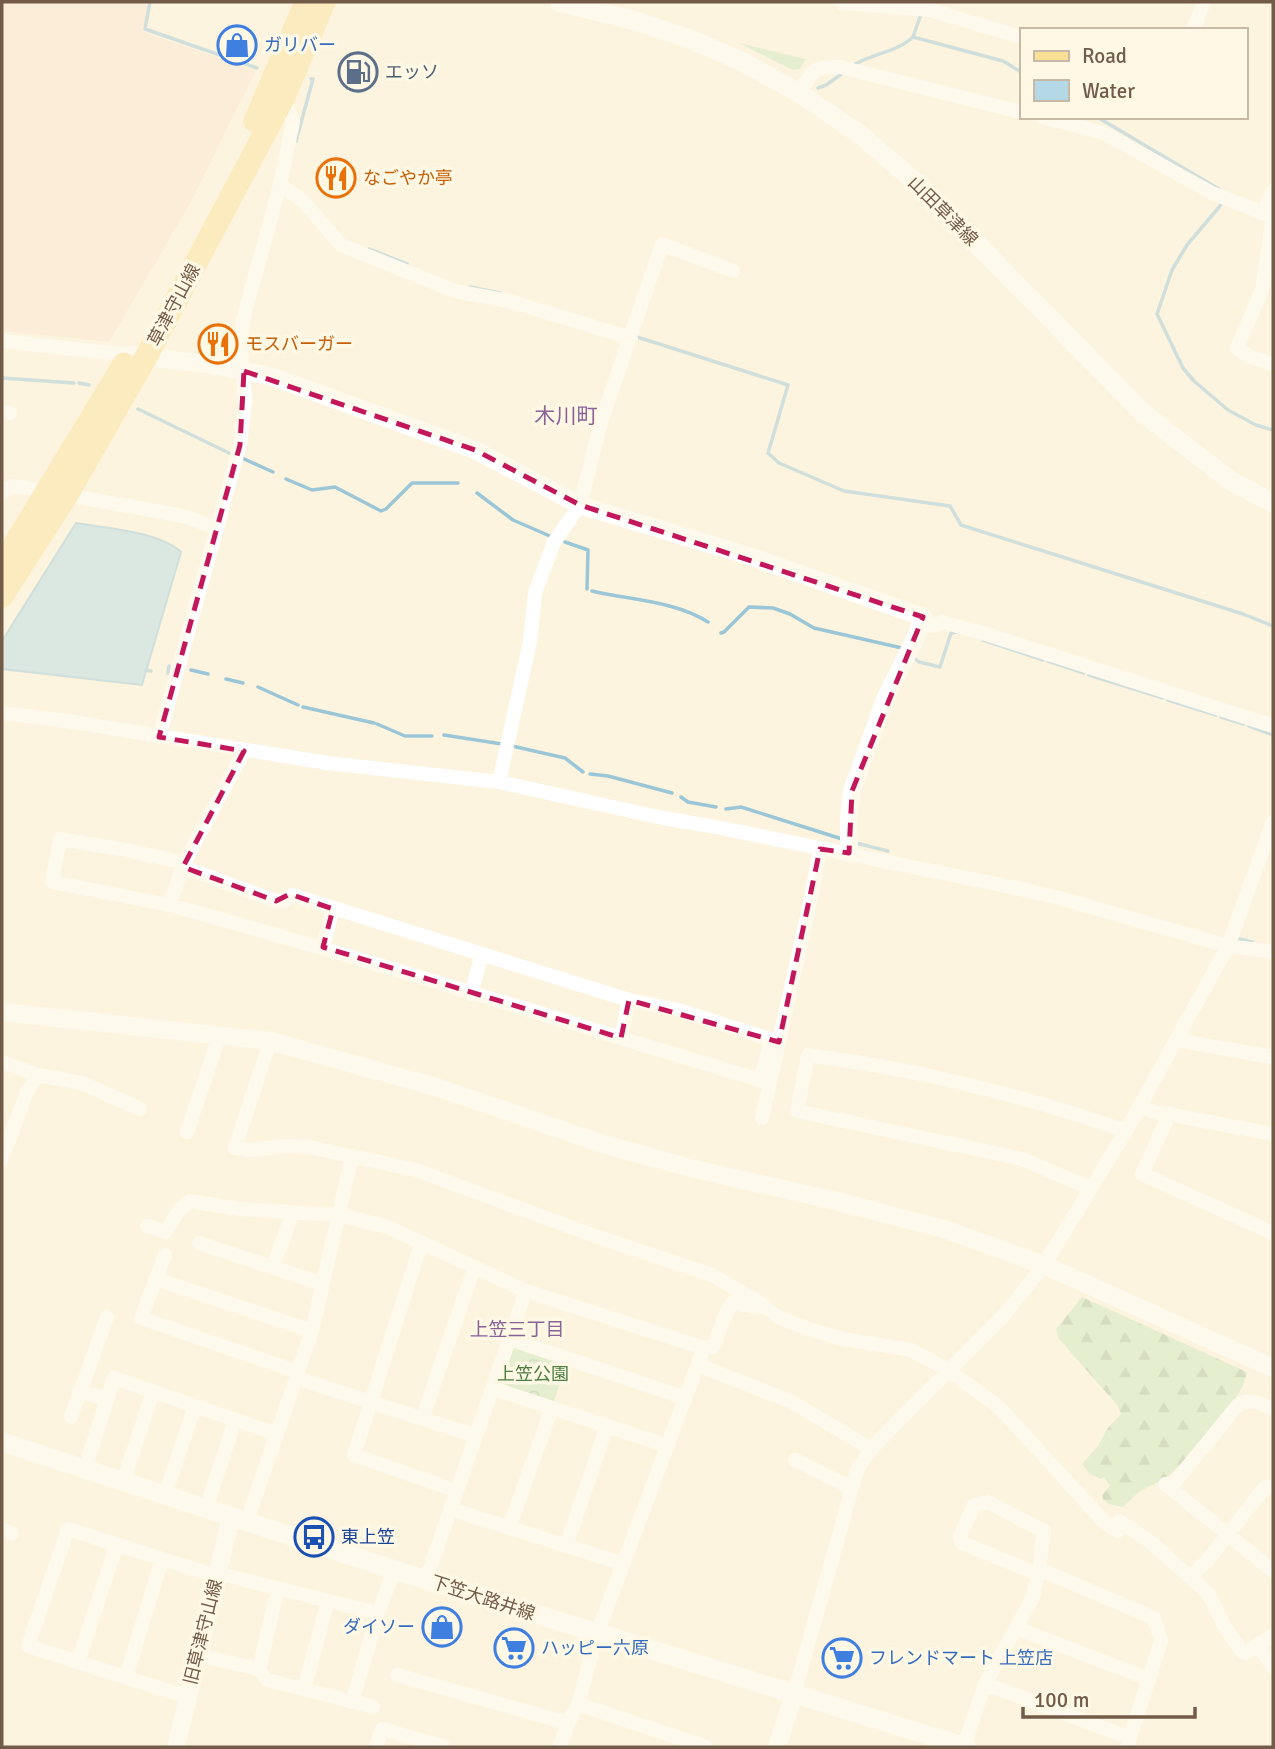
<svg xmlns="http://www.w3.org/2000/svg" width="1275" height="1749" font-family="Signika,'Noto Sans JP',sans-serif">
<defs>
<pattern id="forest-firs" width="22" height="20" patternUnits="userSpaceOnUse" patternTransform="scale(1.75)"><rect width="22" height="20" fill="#cbe9be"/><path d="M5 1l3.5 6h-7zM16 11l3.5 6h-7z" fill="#a9c09c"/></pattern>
<pattern id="park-crowns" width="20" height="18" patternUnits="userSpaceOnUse" patternTransform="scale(1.75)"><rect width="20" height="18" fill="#cbe9be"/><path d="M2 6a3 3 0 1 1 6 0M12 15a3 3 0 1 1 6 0" fill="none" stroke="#a9c09c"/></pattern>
</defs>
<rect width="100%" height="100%" fill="#fcf4df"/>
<path fill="#fde4d3" d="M 2,2 L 149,2 L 143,32 L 256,70 L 192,200 L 109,342 L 2,331 Z"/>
<path fill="#cbe9be" d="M 739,43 L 805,59 L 800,69 L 793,70 Z"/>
<path fill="url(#forest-firs)" d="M 1082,1297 L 1247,1372 C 1243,1400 1191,1458 1168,1476 C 1159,1483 1148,1486 1139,1492 C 1133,1497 1129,1502 1123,1507 L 1109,1504 L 1103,1499 L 1102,1495 L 1110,1486 L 1104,1477 L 1101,1479 L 1090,1474 L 1082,1464 L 1098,1446 L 1107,1429 L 1121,1414 L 1118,1406 L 1059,1339 L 1056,1329 Z"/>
<path fill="url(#park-crowns)" d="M 513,1346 L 567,1362 L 553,1404 L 500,1384 Z"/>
<path fill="#b4d8e5" stroke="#9bc6d7" stroke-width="2" d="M 76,523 C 107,528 159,532 181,552 L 142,685 L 2,669 L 2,641 Z"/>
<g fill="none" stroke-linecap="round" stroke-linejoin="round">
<path stroke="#9bc6d7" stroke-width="3.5" d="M 150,2 L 145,29 L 257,68
M 921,14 L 913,37 L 1003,61 L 1021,72
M 852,66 C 871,53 896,53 913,37
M 818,88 L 826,85 L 843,73
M 1097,117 L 1219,189
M 296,141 L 313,79 L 311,79
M 1222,200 L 1220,206 L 1187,245 L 1172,270 L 1157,314 L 1183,368 L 1194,381 L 1228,410 L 1256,425 L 1273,430
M 369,249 L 407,264
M 470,287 L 500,293
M 634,336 L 788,385 L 768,453 L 779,463 L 844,491 L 950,506 L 961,525 L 1243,614 L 1273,626
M 2,378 L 74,383
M 79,383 L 89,385
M 138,409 L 231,454
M 242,458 L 273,472
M 286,479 L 312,490 L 335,487 L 381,511 L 386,509 L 412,483 L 458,483
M 477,493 L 513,520 L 552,537
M 565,542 L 588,550 L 587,589
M 592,591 C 630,600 675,601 708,622
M 721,633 L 724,632 L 749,607 L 773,608 L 790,614 L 814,628 L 902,648
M 983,640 L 1043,660
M 913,657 L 919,662 L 940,667 L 951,633 L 957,632
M 1048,661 L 1084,673
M 146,670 L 151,671
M 191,670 L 208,674
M 168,673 L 169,666
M 1089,675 L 1163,698
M 226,679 L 243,683
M 258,687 L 298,705
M 1168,700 L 1216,715
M 303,707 L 374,723
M 1221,717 L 1244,724
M 377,724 L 405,736 L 432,736
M 1249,726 L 1273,735
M 444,735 L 502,744
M 512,746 L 565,758 L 583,772
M 590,774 L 608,776 L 672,793
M 681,797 L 688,802 L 716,807
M 726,809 L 741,807 L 842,839
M 856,843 L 888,851
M 1240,939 L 1252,942"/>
<path stroke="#fff" stroke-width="14" d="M 842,3 L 930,10 L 1021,37
M 1193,30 L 1204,2
M 799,93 C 813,71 812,66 840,67 L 1021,112
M 1042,117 L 1104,133 L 1212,193 L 1273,217
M 280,185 L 302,200 L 341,245 L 455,291 L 509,301 L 631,338
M 1263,213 L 1273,191
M 1273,217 L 1262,290 L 1237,348 L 1248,356 L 1273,364
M 2,341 L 130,355
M 2,412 L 10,413
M 2,492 L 12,486 L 47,491
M 67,495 L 183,516 L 217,528
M 920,624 L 932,626 L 943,622 L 989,635 L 1273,726
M 2,713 L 67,721 L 327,763 L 499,782 L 663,818 L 716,827 L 1016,888 L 1063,899 L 1228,946 L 1273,952
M 159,737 L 240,445 L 245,400 L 241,349 L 243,320 L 280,185 L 293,122 L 284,97
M 499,782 L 530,642 L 535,593 L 554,542 L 580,505 L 601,422 L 662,244 L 733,271
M 184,863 L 244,751
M 183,867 L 169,905 C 367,959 563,1021 760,1080 L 771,1040
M 169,905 L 52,882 L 60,839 L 126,850 L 184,863 L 183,867 L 276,901 L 284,901 L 292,895 L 629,1000 L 678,1010 L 779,1042
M 323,947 L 333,909
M 471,994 L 482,954
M 621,1038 L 629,1000
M 1176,1040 L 1273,1057
M 270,1041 L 235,1148 L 251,1150 L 286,1146 L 309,1147 L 416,1170 L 595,1236 L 712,1275 L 757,1301 L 780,1318 L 812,1330 L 843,1339 L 911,1350 L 948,1370 L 1000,1408 L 1105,1523 L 1118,1531
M 2,1062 L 38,1075 L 82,1083 L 140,1109
M 1139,1106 L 1151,1111 L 1273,1134
M 1169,1115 L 1142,1174 L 1273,1233
M 762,1118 L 812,894 L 820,849
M 187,1132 L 220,1034
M 2,1159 L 27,1092 L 38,1075
M 1090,1188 L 1022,1159 L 797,1111 L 808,1055 C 916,1069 1023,1095 1126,1131
M 147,1226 L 166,1232 L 177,1213 L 189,1201 L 239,1209 L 339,1215 L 388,1227 L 526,1291 L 704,1348 L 713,1347 C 720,1332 723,1316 732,1303 L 758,1307
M 199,1243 L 323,1284
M 421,1244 L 354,1455 L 457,1491
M 165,1255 L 141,1318 L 298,1372
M 273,1267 L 293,1212
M 156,1279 L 312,1331
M 509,1339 L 685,1398
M 698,1365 L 792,1402 L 871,1449
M 296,1378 L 476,1436
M 492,1388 L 668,1446
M 79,1391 L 107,1399
M 71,1417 L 107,1317
M 422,1419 L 474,1268
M 795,1460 L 852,1488
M 85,1469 L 114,1378 L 277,1434
M 123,1482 L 153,1392
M 1165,1484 L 1273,1571
M 1170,1488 L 1238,1405 C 1252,1398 1260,1403 1273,1409
M 165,1495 L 195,1406
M 206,1509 L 235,1420
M 450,1509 L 624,1564
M 247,1521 L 312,1331 L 352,1156
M 1119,1521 L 1148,1540 L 1208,1593 L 1225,1627 L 1242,1652 L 1246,1653 L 1273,1635
M 509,1528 L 552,1408
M 2,1530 L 12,1533
M 566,1546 L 607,1426
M 217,1573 L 378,1613
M 1038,1574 L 962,1543 L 960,1536 L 974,1505 L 988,1502 L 1044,1531 L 1039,1569
M 1191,1576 L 1207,1561 L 1265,1487 L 1273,1488
M 426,1580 L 526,1291
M 1016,1628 L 1149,1679
M 1258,1645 L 1273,1667
M 197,1655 L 259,1669 L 267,1680 L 373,1707
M 78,1662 L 117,1544
M 259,1669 L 278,1588
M 397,1675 L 568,1723
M 126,1677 L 162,1559
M 985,1684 L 1130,1738
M 304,1689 L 328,1601
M 794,1695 L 857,1470 L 871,1449 L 1004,1315 L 1044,1265 L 1126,1131 L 1228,946 L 1273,822
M 187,1697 L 28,1646 L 68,1529 L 216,1576
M 352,1702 L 378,1613 L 394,1570
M 578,1704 L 706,1747
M 964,1746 L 985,1684 L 1033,1597 L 1039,1569 L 1154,1618 L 1161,1641 L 1127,1747
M 376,1747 L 382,1729 L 445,1747
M 560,1747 L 568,1723 L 578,1704 L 597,1634 L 704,1348"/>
<path stroke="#fff" stroke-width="18" d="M 130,355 L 206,364 L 270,376 L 475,450 L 580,505 L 752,557 L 923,617 L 915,639 L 886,697 L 852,791 L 849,816 L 849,853
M 2,1012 L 270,1041 L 436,1087 L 603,1144 L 698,1170 L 832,1200 L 944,1229 L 1044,1265 L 1273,1368
M 176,1747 L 231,1517
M 777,1747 L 794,1695"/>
<path stroke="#fff" stroke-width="19" d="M 559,2 L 636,21 L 687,38 L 741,61 L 799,93 L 858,133 L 919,185 L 1143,413 L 1231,481 L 1273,503
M 2,1442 L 426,1580 L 966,1747"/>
<path stroke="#fbe197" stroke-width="23" d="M 255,121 L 306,2
M 2,565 L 124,364
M 2,596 L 67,495 L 146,357 L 284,97 L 324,2"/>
</g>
<path d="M0 0H1275V1749H0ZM 244,371 L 475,450 L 580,505 L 923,617 L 852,791 L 849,853 L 820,849 L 779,1042 L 629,1000 L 621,1038 L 323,947 L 333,909 L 290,894 L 276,901 L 183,867 L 244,751 L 159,737 L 240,445 Z" fill="#fcf4df" fill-opacity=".55" fill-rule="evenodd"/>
<path fill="none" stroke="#c2185b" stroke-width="5" stroke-dasharray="14 9" stroke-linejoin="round" d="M 244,371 L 475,450 L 580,505 L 923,617 L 852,791 L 849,853 L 820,849 L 779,1042 L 629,1000 L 621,1038 L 323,947 L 333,909 L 290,894 L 276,901 L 183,867 L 244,751 L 159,737 L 240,445 Z"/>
<defs>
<g id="shop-ring" transform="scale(2.0125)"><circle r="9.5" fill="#fff8e5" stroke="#3f7fe0" stroke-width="1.5"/><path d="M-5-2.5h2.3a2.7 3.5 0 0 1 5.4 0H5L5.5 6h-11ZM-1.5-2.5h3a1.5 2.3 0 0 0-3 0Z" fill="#3f7fe0"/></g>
<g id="fuel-ring" transform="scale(2.0125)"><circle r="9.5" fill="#fff8e5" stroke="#5c6f8a" stroke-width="1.5"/><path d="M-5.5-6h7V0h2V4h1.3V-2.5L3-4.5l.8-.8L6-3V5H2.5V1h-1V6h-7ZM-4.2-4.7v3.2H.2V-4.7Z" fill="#5c6f8a"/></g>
<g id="restaurant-ring" transform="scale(2.0125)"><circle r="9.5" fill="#fff8e5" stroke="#e8710a" stroke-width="1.5"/><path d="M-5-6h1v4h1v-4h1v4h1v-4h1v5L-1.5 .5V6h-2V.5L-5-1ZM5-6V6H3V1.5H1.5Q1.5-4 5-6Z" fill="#e8710a"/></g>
<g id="bus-ring" transform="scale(2.0125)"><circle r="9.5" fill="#fff8e5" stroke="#1a4fb4" stroke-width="1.5"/><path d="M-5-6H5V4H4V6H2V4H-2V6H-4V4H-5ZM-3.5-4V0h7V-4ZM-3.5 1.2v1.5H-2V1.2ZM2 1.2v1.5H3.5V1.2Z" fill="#1a4fb4"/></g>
<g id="supermarket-ring" transform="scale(2.0125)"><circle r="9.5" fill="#fff8e5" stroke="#3f7fe0" stroke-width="1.5"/><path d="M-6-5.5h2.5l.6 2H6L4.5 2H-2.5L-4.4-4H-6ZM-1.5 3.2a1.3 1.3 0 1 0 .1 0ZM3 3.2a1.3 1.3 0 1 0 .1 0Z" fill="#3f7fe0"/></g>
</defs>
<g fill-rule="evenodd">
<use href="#shop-ring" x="237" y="45"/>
<use href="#fuel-ring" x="358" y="72"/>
<use href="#restaurant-ring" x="336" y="178"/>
<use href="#restaurant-ring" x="218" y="344"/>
<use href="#bus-ring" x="314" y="1537"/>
<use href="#shop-ring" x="442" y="1627"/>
<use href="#supermarket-ring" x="514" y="1648"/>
<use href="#supermarket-ring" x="842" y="1658"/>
</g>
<g text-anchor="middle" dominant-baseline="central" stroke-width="7" stroke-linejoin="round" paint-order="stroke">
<g font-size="18" fill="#366cbe" stroke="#fff8e5" text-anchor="start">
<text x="264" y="45">ガリバー</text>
<text x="415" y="1627" text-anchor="end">ダイソー</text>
<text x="541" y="1648">ハッピー六原</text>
<text x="869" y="1658">フレンドマート 上笠店</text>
</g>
<g font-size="18" fill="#4e5e75" stroke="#fff8e5" text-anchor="start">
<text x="385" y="72">エッソ</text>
</g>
<g font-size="18" fill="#c56008" stroke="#fff8e5" text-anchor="start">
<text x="363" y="178">なごやか亭</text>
<text x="245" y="344">モスバーガー</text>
</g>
<g font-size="18" fill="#725b47" stroke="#fff8e5">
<text transform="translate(943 211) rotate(45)">山田草津線</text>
<text transform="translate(174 305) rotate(-62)">草津守山線</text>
<text transform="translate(483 1598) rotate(18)">下笠大路井線</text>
<text transform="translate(203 1632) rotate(-76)">旧草津守山線</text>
</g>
<g font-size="18" fill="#4d7e42" stroke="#fff8e5">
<text x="533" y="1374">上笠公園</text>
</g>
<g font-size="18" fill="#164399" stroke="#fff8e5" text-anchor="start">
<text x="341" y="1537">東上笠</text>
</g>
<g font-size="19" fill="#8a6396" stroke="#fff8e5">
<text x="517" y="1330">上笠三丁目</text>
</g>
<g font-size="21" fill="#8a6396" stroke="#fff8e5">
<text x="566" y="416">木川町</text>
</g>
</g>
<rect width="1275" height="1749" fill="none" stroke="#725b47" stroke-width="7"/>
<rect x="1020" y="28" width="228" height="91" fill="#fff8e5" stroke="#c7b9a6" stroke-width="2"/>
<rect x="1034" y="51" width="35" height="10" fill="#fbe197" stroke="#c7b9a6" stroke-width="2"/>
<text x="1082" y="63" font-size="21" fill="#725b47">Road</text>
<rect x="1034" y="80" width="35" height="21" fill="#b4d8e5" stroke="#c7b9a6" stroke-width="2"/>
<text x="1082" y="98" font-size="21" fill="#725b47">Water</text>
<path d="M1023 1707v10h172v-10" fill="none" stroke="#725b47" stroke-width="3.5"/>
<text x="1034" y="1707" font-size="21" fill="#725b47" stroke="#fff8e5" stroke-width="5" paint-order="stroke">100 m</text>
</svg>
